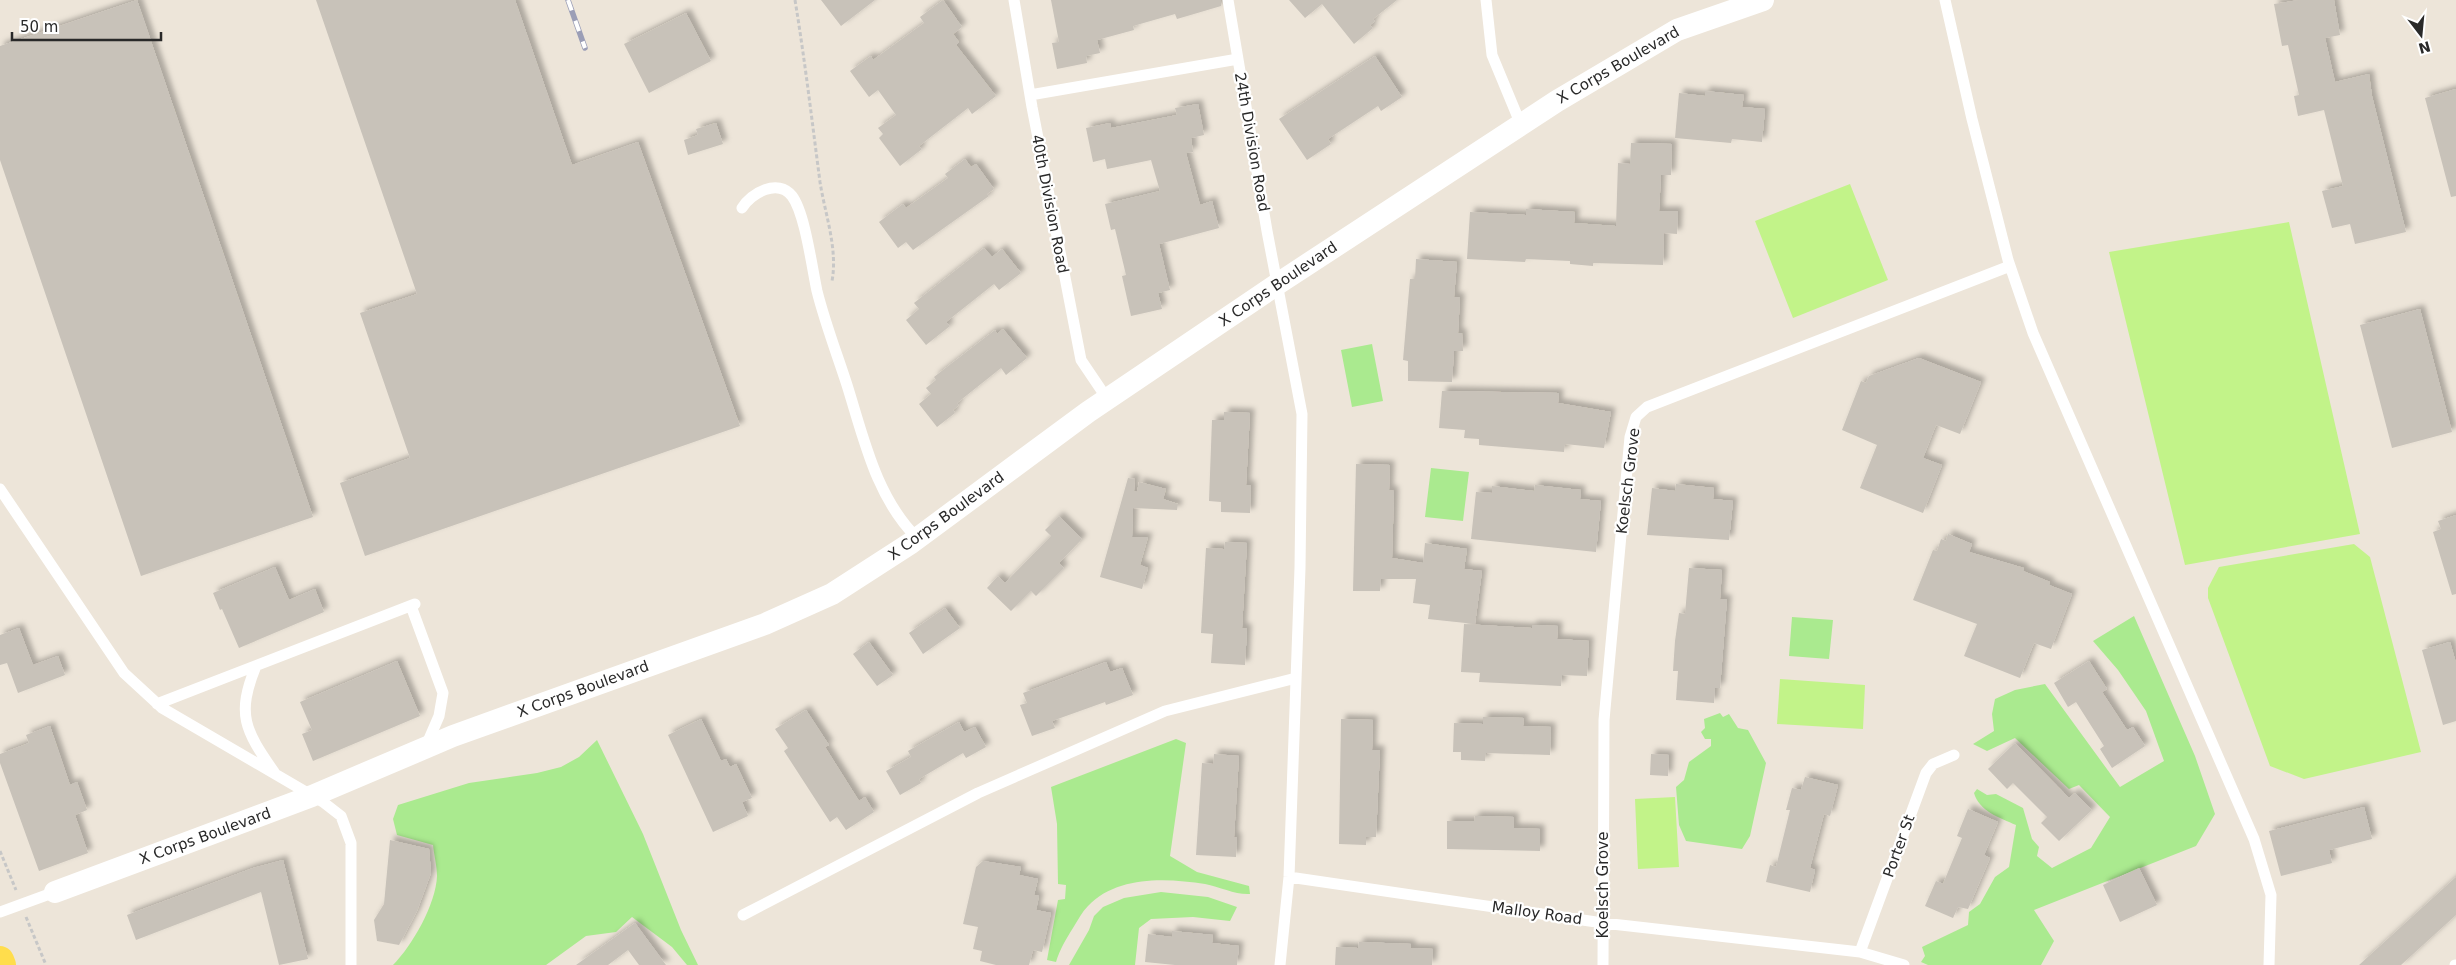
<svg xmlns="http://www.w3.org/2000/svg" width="2456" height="965" font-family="'DejaVu Sans',sans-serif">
<defs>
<filter id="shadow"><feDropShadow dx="4.5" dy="-4.5" stdDeviation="2.5" flood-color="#0004"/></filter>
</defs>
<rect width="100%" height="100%" fill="#ede5d9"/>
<path fill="#aaea8f" d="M 1372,344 L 1383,401 L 1352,407 L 1341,350 Z
M 1431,468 L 1469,472 L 1463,521 L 1425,517 Z
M 2134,616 L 2195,756 L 2215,814 L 2196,846 L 2034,910 L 2054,941 L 2041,965 L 1928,965 L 1921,962 L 1925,956 L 1922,947 L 1968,925 L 1969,912 L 1980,904 L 1995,877 L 2009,867 L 2016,825 C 2000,818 1979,811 1974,793 L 1977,789 L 1987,795 L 1996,794 L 2023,808 L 2032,839 L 2039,847 L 2037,856 L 2052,868 L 2091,848 L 2110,817 L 2079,785 L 2069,789 L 2015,738 L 1987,751 L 1973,744 L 1994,731 L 1992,714 L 1995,699 L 2015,690 L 2045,684 L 2120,787 L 2164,761 L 2146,711 L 2118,670 L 2093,641 Z
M 1792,617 L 1833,620 L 1829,659 L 1789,656 Z
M 1720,713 L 1723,717 L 1729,714 L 1738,728 L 1748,730 L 1766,763 L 1750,836 L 1742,849 L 1686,841 L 1679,825 L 1676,787 L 1684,780 L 1689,762 L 1711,746 L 1711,739 L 1705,739 L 1701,732 L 1705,728 L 1704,719 Z
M 1176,739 L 1186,743 L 1170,856 L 1197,872 L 1249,886 L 1250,894 C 1236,895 1220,887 1205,884 C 1168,878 1117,875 1088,906 C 1082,912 1078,920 1073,928 C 1066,939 1060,949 1056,962 L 1047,960 L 1058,900 L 1065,899 L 1066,885 L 1058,884 L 1057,824 L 1051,787 Z
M 597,740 L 643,834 L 681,930 L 698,965 L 687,965 L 672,947 L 632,917 L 616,932 L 586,936 L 546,965 L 393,965 C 412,946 436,904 437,876 C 437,866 434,855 433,845 L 397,835 L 393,819 L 398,805 L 469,783 L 537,773 L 561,767 L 579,757 Z
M 1161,892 L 1208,897 L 1237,907 L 1230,921 L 1193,917 L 1151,919 L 1139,928 L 1135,965 L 1069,965 L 1089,930 L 1094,916 L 1103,907 L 1124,898 Z"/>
<path fill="#c2f389" d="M 1850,184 L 1888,280 L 1793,318 L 1755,221 Z
M 2289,222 L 2360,534 L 2185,565 L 2109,252 Z
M 2354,544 L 2370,557 L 2421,752 L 2304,779 L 2270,766 L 2208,598 L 2208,588 L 2219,567 Z
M 1780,679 L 1865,685 L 1863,729 L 1777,724 Z
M 1675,797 L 1679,867 L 1638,869 L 1635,799 Z"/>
<path fill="#c8c2b9" filter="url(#shadow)" d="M 137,0 L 313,517 L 141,576 L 0,160 L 0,46 Z
M 316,0 L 515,0 L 572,165 L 638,142 L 740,426 L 365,556 L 340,483 L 410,458 L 360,313 L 417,294 Z
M 821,0 L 875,0 L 841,26 Z
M 943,0 L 962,27 L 953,34 L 959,42 L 956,45 L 996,96 L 972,114 L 968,108 L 919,146 L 922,149 L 900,166 L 879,138 L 883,134 L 878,128 L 896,115 L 878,90 L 869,97 L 850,71 L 871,56 L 873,60 L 924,23 L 920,17 Z
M 1051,0 L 1221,0 L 1221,6 L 1177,19 L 1175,14 L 1133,26 L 1134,30 L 1097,40 L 1100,53 L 1086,56 L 1087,63 L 1057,69 L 1052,43 L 1059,42 Z
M 1289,0 L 1397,0 L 1373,19 L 1375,21 L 1370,25 L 1373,28 L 1354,44 L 1322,4 L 1305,18 Z
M 2299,0 L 2334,0 L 2340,35 L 2325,38 L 2335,82 L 2369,74 L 2372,96 L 2406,232 L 2355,244 L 2350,224 L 2332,228 L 2322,191 L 2343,186 L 2324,110 L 2298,116 L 2294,96 L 2299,95 L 2288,45 L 2282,46 L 2274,4 Z
M 686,13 L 711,61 L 649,93 L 624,44 Z
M 1375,56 L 1402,97 L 1381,111 L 1378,106 L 1328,139 L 1331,144 L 1307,160 L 1279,119 Z
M 2456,89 L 2456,196 L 2451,197 L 2425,98 Z
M 1705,91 L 1744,95 L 1742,107 L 1765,109 L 1762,142 L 1732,139 L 1731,143 L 1675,138 L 1679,93 L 1705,96 Z
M 1198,104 L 1204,135 L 1191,138 L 1193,152 L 1186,153 L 1200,205 L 1212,201 L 1219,228 L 1159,244 L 1170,290 L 1158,293 L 1162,309 L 1131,316 L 1122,276 L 1126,275 L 1115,229 L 1111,230 L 1105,204 L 1160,191 L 1151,160 L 1107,169 L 1105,159 L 1093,162 L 1086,128 L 1110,123 L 1111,128 L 1177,115 L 1175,108 Z
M 716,123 L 723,144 L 688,155 L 684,140 L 698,135 L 696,129 Z
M 1631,143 L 1672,144 L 1671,175 L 1661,175 L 1659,211 L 1678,211 L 1677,234 L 1664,233 L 1663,265 L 1593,263 L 1593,266 L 1570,264 L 1570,261 L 1526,259 L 1525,262 L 1467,259 L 1470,212 L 1526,215 L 1526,209 L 1575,212 L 1574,223 L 1616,226 L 1618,163 L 1630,164 Z
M 965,159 L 971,167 L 976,164 L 994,189 L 987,194 L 989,196 L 913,250 L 906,242 L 898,248 L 879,222 L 903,204 L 906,208 L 948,178 L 945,174 Z
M 984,248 L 992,257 L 1002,249 L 1021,273 L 999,290 L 994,284 L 946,322 L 950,326 L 926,345 L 906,320 L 919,309 L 914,303 Z
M 1416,259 L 1457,262 L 1454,297 L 1460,297 L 1458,333 L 1462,333 L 1463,351 L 1454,351 L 1452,382 L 1408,381 L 1408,361 L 1403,360 L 1410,279 L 1415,279 Z
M 2420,309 L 2452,432 L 2392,448 L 2360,325 Z
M 1003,329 L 1027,358 L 1006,375 L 1001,368 L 957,403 L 959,405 L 953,410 L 955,413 L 937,427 L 919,404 L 931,394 L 926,388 L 936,380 L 934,377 L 995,330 L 997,334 Z
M 1919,358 L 1981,382 L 1960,434 L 1936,425 L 1923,458 L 1942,465 L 1923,513 L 1860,488 L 1877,445 L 1842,430 L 1861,381 L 1866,383 L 1869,376 Z
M 1442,391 L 1559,393 L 1558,403 L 1611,412 L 1604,448 L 1565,444 L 1564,452 L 1479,445 L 1479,439 L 1464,438 L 1465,430 L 1439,428 Z
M 1224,412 L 1250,413 L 1246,485 L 1251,485 L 1250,513 L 1221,512 L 1221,502 L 1209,501 L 1212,420 L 1224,420 Z
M 1356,464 L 1390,465 L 1389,490 L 1394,491 L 1392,558 L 1423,563 L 1425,543 L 1467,549 L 1464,569 L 1482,571 L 1475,624 L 1428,619 L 1430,605 L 1413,603 L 1416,579 L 1381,579 L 1380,591 L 1353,591 Z
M 1128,478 L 1135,479 L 1134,491 L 1137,492 L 1139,482 L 1166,489 L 1163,499 L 1178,504 L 1177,510 L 1133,508 L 1132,537 L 1148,537 L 1140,565 L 1148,568 L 1142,589 L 1100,577 Z
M 1676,484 L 1714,488 L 1713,499 L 1733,501 L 1729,540 L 1647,535 L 1652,488 L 1675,491 Z
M 1535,485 L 1581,490 L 1580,499 L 1601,501 L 1596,552 L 1471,539 L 1476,492 L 1492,493 L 1492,486 L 1534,491 Z
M 2456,515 L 2456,594 L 2452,595 L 2433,532 L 2441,529 L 2438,521 Z
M 1059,516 L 1082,539 L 1059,563 L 1064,568 L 1036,596 L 1031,591 L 1011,611 L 987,588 L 998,576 L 1005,583 L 1051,536 L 1045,530 Z
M 1948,534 L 1972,544 L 1969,552 L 2024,568 L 2023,571 L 2050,582 L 2049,585 L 2072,594 L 2051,649 L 2034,643 L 2020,678 L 1964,656 L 1977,624 L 1913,600 L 1933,550 L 1937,551 L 1941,539 L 1946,541 Z
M 1225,542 L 1247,543 L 1242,628 L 1247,628 L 1245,665 L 1211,663 L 1213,634 L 1201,633 L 1206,548 L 1224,549 Z
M 275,567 L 289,600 L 315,589 L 324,612 L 239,648 L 222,609 L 220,610 L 213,593 Z
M 1689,568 L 1722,570 L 1720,599 L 1727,599 L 1720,688 L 1715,688 L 1714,703 L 1676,700 L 1678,671 L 1673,671 L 1675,641 L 1679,613 L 1685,614 Z
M 945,608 L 960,628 L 923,654 L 909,633 Z
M 1464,624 L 1532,628 L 1532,625 L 1558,626 L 1557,639 L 1589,641 L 1587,676 L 1562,675 L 1561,686 L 1479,682 L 1480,673 L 1461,672 Z
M 19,628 L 33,665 L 58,656 L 65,675 L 18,693 L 7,663 L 0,665 L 0,635 Z
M 869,642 L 893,675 L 877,686 L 853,654 Z
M 2450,642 L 2456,663 L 2456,721 L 2443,725 L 2422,650 Z
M 397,661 L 420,716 L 313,761 L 302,734 L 312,730 L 300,702 Z
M 2089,661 L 2107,689 L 2102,692 L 2127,730 L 2133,727 L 2145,746 L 2112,768 L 2100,749 L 2104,746 L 2076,702 L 2068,707 L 2054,683 Z
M 1106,662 L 1110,672 L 1122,668 L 1133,695 L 1106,705 L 1105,702 L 1052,721 L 1055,728 L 1032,736 L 1020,705 L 1027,703 L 1023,693 Z
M 806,710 L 829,745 L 825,747 L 859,801 L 865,797 L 874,812 L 846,830 L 837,817 L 830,822 L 784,751 L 788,748 L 775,729 Z
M 1483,717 L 1524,718 L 1523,726 L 1551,727 L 1550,755 L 1486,753 L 1485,761 L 1461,760 L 1461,752 L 1453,752 L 1454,723 L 1483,724 Z
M 701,719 L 721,761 L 726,759 L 730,767 L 736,764 L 752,798 L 742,802 L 748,816 L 713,832 L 668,735 Z
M 1341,719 L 1373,720 L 1372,750 L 1380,750 L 1376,837 L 1366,837 L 1366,845 L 1339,844 Z
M 959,722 L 964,732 L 975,727 L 986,747 L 966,758 L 963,753 L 919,779 L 921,783 L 900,795 L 886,771 L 911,757 L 908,751 Z
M 50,726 L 70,785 L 77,782 L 87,810 L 75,815 L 88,853 L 39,871 L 0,763 L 0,754 L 29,743 L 26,735 Z
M 2015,743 L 2069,798 L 2075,793 L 2092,810 L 2059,841 L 2041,823 L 2047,817 L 2013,783 L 2007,789 L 1988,769 Z
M 1214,754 L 1239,756 L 1234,837 L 1237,837 L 1236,857 L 1196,855 L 1202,763 L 1213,764 Z
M 1651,754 L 1669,755 L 1668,776 L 1650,775 Z
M 1805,777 L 1838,785 L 1830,816 L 1824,814 L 1810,868 L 1815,870 L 1810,892 L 1766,882 L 1770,865 L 1776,867 L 1790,810 L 1786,810 L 1792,788 L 1801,790 Z
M 2364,807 L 2372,839 L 2329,850 L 2332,863 L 2281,876 L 2269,831 Z
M 1968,809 L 1998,822 L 1984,855 L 1990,858 L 1968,909 L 1958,907 L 1953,918 L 1925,906 L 1936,881 L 1943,884 L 1962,838 L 1957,836 Z
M 1475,816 L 1514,817 L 1514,828 L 1540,829 L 1540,851 L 1447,849 L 1447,821 L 1474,821 Z
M 390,840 L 429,849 L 431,873 L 417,911 L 399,945 L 377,941 L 374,920 L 384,904 Z
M 283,860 L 308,959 L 279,965 L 261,892 L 136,940 L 127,915 L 253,868 Z
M 983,861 L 1021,867 L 1019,875 L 1038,879 L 1034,895 L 1039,896 L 1036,910 L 1051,913 L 1042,952 L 1033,950 L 1029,965 L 996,965 L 980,961 L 982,951 L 973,949 L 978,927 L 963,924 L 976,867 Z
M 2139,868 L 2157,905 L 2120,922 L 2103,885 Z
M 2456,877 L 2456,915 L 2401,965 L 2359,965 Z
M 635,923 L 666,965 L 639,965 L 628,950 L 608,965 L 576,965 Z
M 1172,931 L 1213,935 L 1212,943 L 1239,946 L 1237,965 L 1175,965 L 1145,962 L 1148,934 L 1172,937 Z
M 1359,942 L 1411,944 L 1411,948 L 1433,949 L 1432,965 L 1335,965 L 1336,947 L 1358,948 Z"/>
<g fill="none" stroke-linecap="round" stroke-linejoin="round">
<path stroke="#c7c7c7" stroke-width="3" stroke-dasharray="4 2.5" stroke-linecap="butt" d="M 795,0 C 805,61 812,121 820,182 C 825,214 838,249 832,281
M 0,851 L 16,890
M 26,917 L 46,965"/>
<path stroke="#fff" stroke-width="11" d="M 1014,0 L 1032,107 L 1081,360 L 1108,400
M 1228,0 L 1267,231 L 1302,414 L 1300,568 L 1289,877 L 1280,965
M 1486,0 L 1492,55 L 1521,125
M 1945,0 L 1972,119 L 2008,260 L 2033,333 L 2254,839 L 2271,895 L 2269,965
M 1030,95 L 1238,59
M 742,208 C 751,193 778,178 792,196 C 805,213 812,268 817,291 C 825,323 837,354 847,385 C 864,439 876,497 917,538
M 0,489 L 124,673 L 162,708 L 323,802 L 341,816 L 351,843 L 351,965
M 411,606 L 443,693 L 439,716 L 426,746
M 256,666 C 236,715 245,730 274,772
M 157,704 L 415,604
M 1289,877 L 1603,923 L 1860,952 L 1904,965
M 0,912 L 55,892
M 743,915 L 978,793 L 1165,711 L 1296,678
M 1860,952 L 1926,773 L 1933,764 L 1954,755
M 1603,965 L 1604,720 L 1630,437 L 1636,417 L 1647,407 L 2010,266
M 2455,965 L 2456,965"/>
<path stroke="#fff" stroke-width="22" d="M 55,892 L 312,796 L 453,736 L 765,624 L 832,594 L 911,543 L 1088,412 L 1279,283 L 1557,101 L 1677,30 L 1763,0"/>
<path stroke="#ffdd4c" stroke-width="28" d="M 0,960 L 2,965"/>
<g stroke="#9b9eb6" stroke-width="5.5">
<path id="rail" d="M 568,0 L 585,48"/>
</g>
<use href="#rail" stroke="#fff" stroke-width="4" stroke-dasharray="11" stroke-linecap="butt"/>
</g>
<g text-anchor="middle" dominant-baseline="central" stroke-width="4.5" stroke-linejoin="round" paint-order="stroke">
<g font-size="15" fill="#292929" stroke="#fff">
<text transform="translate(1618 65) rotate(-30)">X Corps Boulevard</text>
<text transform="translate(1252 142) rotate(80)">24th Division Road</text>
<text transform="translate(1050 204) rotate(79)">40th Division Road</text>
<text transform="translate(1278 284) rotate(-34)">X Corps Boulevard</text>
<text transform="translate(1628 481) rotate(-83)">Koelsch Grove</text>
<text transform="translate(946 516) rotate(-36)">X Corps Boulevard</text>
<text transform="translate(583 689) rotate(-20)">X Corps Boulevard</text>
<text transform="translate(205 836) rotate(-20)">X Corps Boulevard</text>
<text transform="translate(1899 846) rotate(-70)">Porter St</text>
<text transform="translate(1603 885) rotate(-90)">Koelsch Grove</text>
<text transform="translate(1537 913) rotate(8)">Malloy Road</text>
</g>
</g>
<g transform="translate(2421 35) rotate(164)" stroke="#ffffff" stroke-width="4" paint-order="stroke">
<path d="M0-4L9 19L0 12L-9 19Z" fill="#292929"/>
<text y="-8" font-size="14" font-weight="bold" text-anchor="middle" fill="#292929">N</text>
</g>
<path d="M12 32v8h149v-8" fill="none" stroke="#292929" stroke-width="2.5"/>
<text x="20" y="32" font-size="15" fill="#292929" stroke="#ffffff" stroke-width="4" paint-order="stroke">50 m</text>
</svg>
